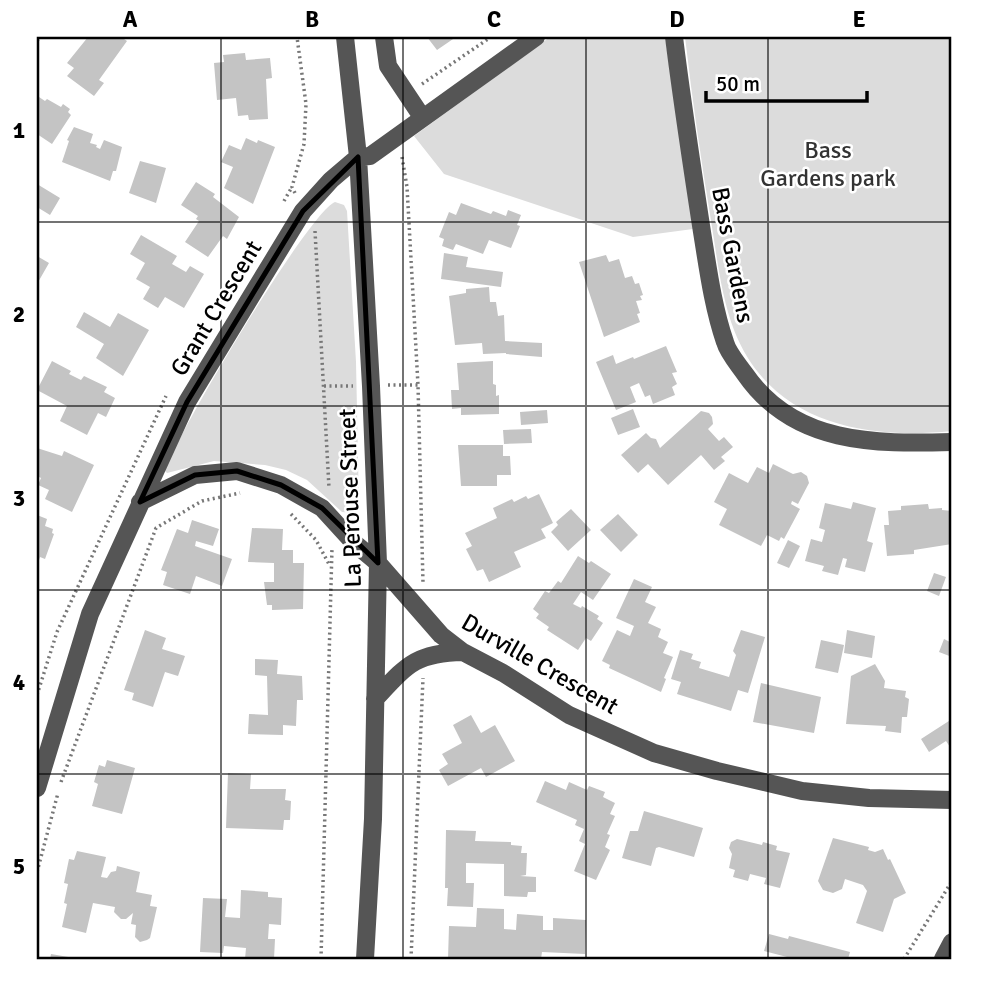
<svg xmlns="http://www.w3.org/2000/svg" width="989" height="996" font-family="Signika,sans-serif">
<rect width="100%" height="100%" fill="#fff"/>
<path fill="#dcdcdc" d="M 550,37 L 665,37 L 693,229 L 633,237 L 444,174 L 414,136 Z
M 685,37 L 952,37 L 952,431 C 864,440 770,423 734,330 C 721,296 717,257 711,221 C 701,160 692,98 685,37 Z
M 335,202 L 344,205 L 347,211 L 356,362 L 359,507 L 353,513 L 342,512 L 307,480 L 286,470 L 265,465 L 214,461 L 167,473 L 165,471 C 176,435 309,212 335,202 Z"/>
<path fill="#c4c4c4" d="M 88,37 L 121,37 L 127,41 L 99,80 L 104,83 L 94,96 L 67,76 L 74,68 L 67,63 Z
M 427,37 L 456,37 L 437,50 Z
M 245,53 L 246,60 L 270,58 L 272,78 L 266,79 L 268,119 L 249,120 L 248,115 L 238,116 L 236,98 L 217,100 L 214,63 L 224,62 L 223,55 Z
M 39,97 L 45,101 L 47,99 L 61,107 L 63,104 L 70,109 L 68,112 L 71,115 L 52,144 L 37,134 L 37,100 Z
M 74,127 L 93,134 L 90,143 L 97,145 L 96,147 L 100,149 L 104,140 L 122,147 L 116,171 L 113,171 L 110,181 L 62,162 L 69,141 L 67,140 Z
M 246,138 L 257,143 L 258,140 L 275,147 L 253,204 L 224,188 L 233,167 L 221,162 L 229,145 L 241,150 Z
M 140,161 L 166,168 L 156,203 L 129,193 Z
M 196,182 L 215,194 L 213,197 L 239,217 L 227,239 L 223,236 L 208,257 L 185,242 L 199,221 L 196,219 L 198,216 L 181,205 Z
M 37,184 L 60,198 L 50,215 L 37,207 Z
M 461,203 L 491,214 L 493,211 L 506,216 L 508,210 L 521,215 L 517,225 L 520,226 L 511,248 L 489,240 L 483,254 L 456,244 L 453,250 L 442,246 L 444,239 L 439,237 L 449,212 L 456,215 Z
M 141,235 L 177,256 L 172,264 L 186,272 L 190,266 L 204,274 L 184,308 L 165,297 L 158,308 L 143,299 L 150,287 L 136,279 L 145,263 L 130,254 Z
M 444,253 L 468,257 L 466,267 L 503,272 L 501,287 L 441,279 Z
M 606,255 L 609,262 L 619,259 L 625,278 L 632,276 L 635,284 L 639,283 L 643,295 L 640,296 L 642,300 L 636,301 L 640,313 L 637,314 L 640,322 L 604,337 L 579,262 Z
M 37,256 L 49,263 L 37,284 Z
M 489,287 L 490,302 L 496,302 L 498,316 L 504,315 L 505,341 L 542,343 L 542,357 L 506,354 L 506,353 L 483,354 L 482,343 L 455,345 L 449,296 L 466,293 L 466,289 Z
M 84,312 L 110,327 L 118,313 L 149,330 L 123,376 L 96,358 L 104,344 L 76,327 Z
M 666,346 L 677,372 L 672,373 L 677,384 L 672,387 L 675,395 L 653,404 L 650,395 L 645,397 L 639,383 L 630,387 L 636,402 L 616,410 L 596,362 L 613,355 L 616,364 L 633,357 L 634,359 Z
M 52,361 L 71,371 L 69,374 L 81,380 L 84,376 L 107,387 L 104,392 L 115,398 L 106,417 L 98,413 L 87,435 L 60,421 L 67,406 L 37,390 Z
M 493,361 L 493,384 L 496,385 L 496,396 L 499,395 L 499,414 L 461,415 L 461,408 L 452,409 L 451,390 L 459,390 L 457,363 Z
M 633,409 L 640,427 L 618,435 L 611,418 Z
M 547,410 L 548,423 L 521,425 L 520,412 Z
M 701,411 L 709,413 L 712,417 L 713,424 L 708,429 L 719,441 L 724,437 L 733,447 L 721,457 L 725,461 L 714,470 L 701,455 L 668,485 L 648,464 L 638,473 L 621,455 L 646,433 L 651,438 L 656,439 L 660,448 Z
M 531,429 L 532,443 L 504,444 L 503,430 Z
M 458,445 L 503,445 L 503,456 L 510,456 L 511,475 L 497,475 L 497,486 L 461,486 Z
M 37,448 L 62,456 L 64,451 L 94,465 L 72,512 L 45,499 L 49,490 L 38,485 L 41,478 L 37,476 Z
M 773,464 L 793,474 L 801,472 L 807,476 L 809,483 L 798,504 L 792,501 L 791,504 L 800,509 L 784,539 L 781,537 L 779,541 L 767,535 L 761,546 L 719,525 L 727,509 L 714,502 L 729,473 L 748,483 L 757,467 L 769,473 Z
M 539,494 L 553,523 L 541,529 L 546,538 L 514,552 L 521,567 L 489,582 L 483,569 L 477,571 L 466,549 L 472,546 L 465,533 L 497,518 L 493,508 L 512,499 L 514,502 L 526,496 L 528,499 Z
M 853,502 L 876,508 L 867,541 L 873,543 L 865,572 L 845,567 L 847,559 L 843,558 L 838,575 L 822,571 L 824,566 L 805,561 L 811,539 L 822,542 L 825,530 L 819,528 L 825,503 L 851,509 Z
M 928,504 L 929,509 L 942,508 L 942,510 L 952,511 L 952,544 L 914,550 L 914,554 L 887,556 L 884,525 L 889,525 L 888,511 L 901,510 L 901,506 Z
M 571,509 L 591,530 L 568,551 L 551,532 L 558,525 L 556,522 Z
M 618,514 L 638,535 L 621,552 L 600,530 Z
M 37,515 L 47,519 L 45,526 L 53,529 L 52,533 L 54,534 L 45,559 L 40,557 L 37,566 Z
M 192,520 L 219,529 L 213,546 L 196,541 L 195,546 L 232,559 L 222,586 L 196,576 L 190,594 L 163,585 L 167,572 L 161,570 L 177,529 L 188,533 Z
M 252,528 L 283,529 L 282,550 L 293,550 L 293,563 L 304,563 L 303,609 L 272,610 L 272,605 L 267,605 L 264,582 L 274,582 L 274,563 L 248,562 Z
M 788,540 L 800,546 L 789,568 L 777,563 Z
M 578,556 L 589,563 L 591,561 L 611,574 L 593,600 L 581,592 L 573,604 L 581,608 L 582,606 L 599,616 L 597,619 L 603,623 L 591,641 L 586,638 L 578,650 L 547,630 L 549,627 L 536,618 L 539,614 L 533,609 L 545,591 L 549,593 L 558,581 L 561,583 Z
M 934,573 L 946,577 L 939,596 L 927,591 Z
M 634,579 L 652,587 L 645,602 L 656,607 L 648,623 L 661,629 L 658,637 L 668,642 L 663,653 L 673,657 L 664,678 L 666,679 L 661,692 L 609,668 L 610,665 L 602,661 L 617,630 L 630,636 L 634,626 L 616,618 Z
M 145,630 L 166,638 L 162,649 L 185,656 L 178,676 L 165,672 L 153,707 L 132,700 L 134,693 L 124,690 Z
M 741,630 L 765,637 L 748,693 L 738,690 L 731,711 L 677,694 L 681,682 L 671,679 L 680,650 L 693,654 L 691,659 L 701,662 L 699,668 L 729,677 L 736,655 L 733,651 Z
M 847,630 L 875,636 L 872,658 L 844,653 Z
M 944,639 L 952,643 L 952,657 L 939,652 Z
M 821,640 L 844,645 L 838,673 L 815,668 Z
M 255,659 L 278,660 L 277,674 L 302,676 L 303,700 L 297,700 L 296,726 L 283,725 L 283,735 L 248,734 L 249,714 L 268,715 L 267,676 L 255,675 Z
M 875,664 L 885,681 L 884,688 L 906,691 L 905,697 L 909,699 L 907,717 L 902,717 L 901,733 L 885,731 L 886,726 L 846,724 L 851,676 Z
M 761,683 L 821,697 L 814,733 L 753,722 Z
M 471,715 L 481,733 L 495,725 L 515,761 L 486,777 L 481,768 L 448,786 L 439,770 L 448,764 L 442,754 L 462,743 L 453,725 Z
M 952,719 L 952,750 L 946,741 L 929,752 L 921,739 Z
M 107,760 L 135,768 L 122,814 L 92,806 L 98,784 L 94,782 L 99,765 L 105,767 Z
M 228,773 L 251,774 L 250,789 L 286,789 L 285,800 L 291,801 L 290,820 L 284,820 L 283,830 L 226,828 Z
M 545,781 L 566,790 L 569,782 L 587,790 L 589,786 L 605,792 L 603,797 L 615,803 L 610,814 L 615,816 L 607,834 L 610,835 L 605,847 L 610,850 L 596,880 L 574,871 L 585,844 L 579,841 L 584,829 L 575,825 L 577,820 L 536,802 Z
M 644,811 L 703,828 L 694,857 L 659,847 L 656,848 L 651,866 L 622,858 L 630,831 L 638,831 Z
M 446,830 L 476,831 L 475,841 L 511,842 L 511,845 L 522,846 L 521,853 L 527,853 L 526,875 L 520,876 L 536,877 L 536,892 L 528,892 L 527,897 L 504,896 L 504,864 L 466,863 L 466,883 L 474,883 L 473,907 L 447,906 L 448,888 L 445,888 Z
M 833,838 L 869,847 L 868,850 L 875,852 L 883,849 L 888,860 L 890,859 L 906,893 L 894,899 L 883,932 L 856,923 L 867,891 L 863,885 L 845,879 L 842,889 L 833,893 L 823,890 L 818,881 Z
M 737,839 L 762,845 L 763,842 L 777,846 L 776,850 L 790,853 L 780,888 L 764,884 L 766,878 L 750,874 L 748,881 L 733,877 L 735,870 L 729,868 L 732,854 L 729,848 L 731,842 Z
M 77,851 L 106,857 L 101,877 L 107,878 L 111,872 L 116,871 L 117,866 L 140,872 L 136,892 L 152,895 L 150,906 L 157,907 L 150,938 L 147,940 L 140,942 L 135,937 L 136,925 L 131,924 L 133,913 L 126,919 L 121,919 L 114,912 L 115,907 L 93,903 L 86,933 L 62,927 L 67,904 L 64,903 L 68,884 L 64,883 L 69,859 L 74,860 Z
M 241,890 L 268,892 L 268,897 L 282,898 L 281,925 L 269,924 L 268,939 L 275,939 L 274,959 L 245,959 L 246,948 L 224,946 L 223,953 L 200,952 L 203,898 L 227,899 L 225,917 L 240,918 Z
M 477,908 L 504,909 L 504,929 L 516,930 L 517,914 L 543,916 L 543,930 L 553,930 L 553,918 L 586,920 L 585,954 L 542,952 L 541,959 L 448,959 L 449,926 L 476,927 Z
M 769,934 L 788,939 L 789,936 L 850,952 L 848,959 L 785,959 L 787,957 L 764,951 Z
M 51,954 L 74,958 L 74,959 L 50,959 Z"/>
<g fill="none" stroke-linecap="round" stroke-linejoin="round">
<path stroke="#777" stroke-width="3.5" stroke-dasharray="2 3.5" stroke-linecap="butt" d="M 37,41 L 40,37
M 422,84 L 491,37
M 402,157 L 407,187 L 418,385 L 423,583
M 295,193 L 292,187 L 304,144 L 306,104 L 297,37
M 284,201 L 292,187
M 315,231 L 329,488
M 388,385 L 418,385
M 324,386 L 353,386
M 291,514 L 316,540 L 330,566
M 37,695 L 57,632 L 166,396
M 61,782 L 156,528 L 202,501 L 240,493
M 37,872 L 58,793
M 321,959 L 332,548
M 411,959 L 423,678
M 904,959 L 952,881"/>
<path stroke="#555" stroke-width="18" d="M 345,37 L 358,157 L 371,386 L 378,563 L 373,819 L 365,959
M 384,37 L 388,66 L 422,117
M 674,37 C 682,102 692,167 702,232 C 708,269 713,307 725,342 C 728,353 738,364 745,374 C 794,445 875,444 952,442
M 140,502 L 195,475 L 237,471 L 281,485 L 322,508 L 353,542 L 378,563 L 441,635 L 463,652 L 503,673 L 569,715 L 654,753 L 717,771 L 802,791 L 869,798 L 952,800
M 375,699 C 407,665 415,653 463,652
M 37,788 L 90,614 L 187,402 L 303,211 L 331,180 L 358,157 L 370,156 L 536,37
M 943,959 L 952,942"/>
</g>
<path fill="none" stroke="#000" stroke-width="5" stroke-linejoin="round" d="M 358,157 L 378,563 L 322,508 L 281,485 L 237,471 L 195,475 L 140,502 L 187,402 L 303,211 Z"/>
<path fill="none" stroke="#000" stroke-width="2" stroke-opacity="0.55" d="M 221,37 L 221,959M 403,37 L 403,959M 586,37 L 586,959M 768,37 L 768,959M 37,222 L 952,222M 37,406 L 952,406M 37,590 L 952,590M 37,774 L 952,774"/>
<g text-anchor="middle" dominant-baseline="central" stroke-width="5" stroke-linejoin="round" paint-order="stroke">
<g font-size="24" fill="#333" stroke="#fff">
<text x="828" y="150">Bass<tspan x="828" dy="28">Gardens park</tspan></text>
</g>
<g font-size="24" fill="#000" stroke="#fff">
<text transform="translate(733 255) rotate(79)">Bass Gardens</text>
<text transform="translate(216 308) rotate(-59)">Grant Crescent</text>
<text transform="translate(350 498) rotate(-92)">La Perouse Street</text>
<text transform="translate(540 664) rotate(30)">Durville Crescent</text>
</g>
</g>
<rect width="989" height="996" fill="none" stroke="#ffffff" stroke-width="77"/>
<path d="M706 91v10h161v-10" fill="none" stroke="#000000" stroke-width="3.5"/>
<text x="716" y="91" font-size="21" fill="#000000" stroke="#ffffff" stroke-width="5" paint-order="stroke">50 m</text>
<rect x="38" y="38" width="912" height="920" fill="none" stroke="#000" stroke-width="2.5"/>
<g font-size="23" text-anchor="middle" font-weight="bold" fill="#000">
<text x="130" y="27">A</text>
<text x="312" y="27">B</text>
<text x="494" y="27">C</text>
<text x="677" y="27">D</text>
<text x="859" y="27">E</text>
<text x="19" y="138">1</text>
<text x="19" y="322">2</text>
<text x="19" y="506">3</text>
<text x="19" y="690">4</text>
<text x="19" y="874">5</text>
</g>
</svg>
